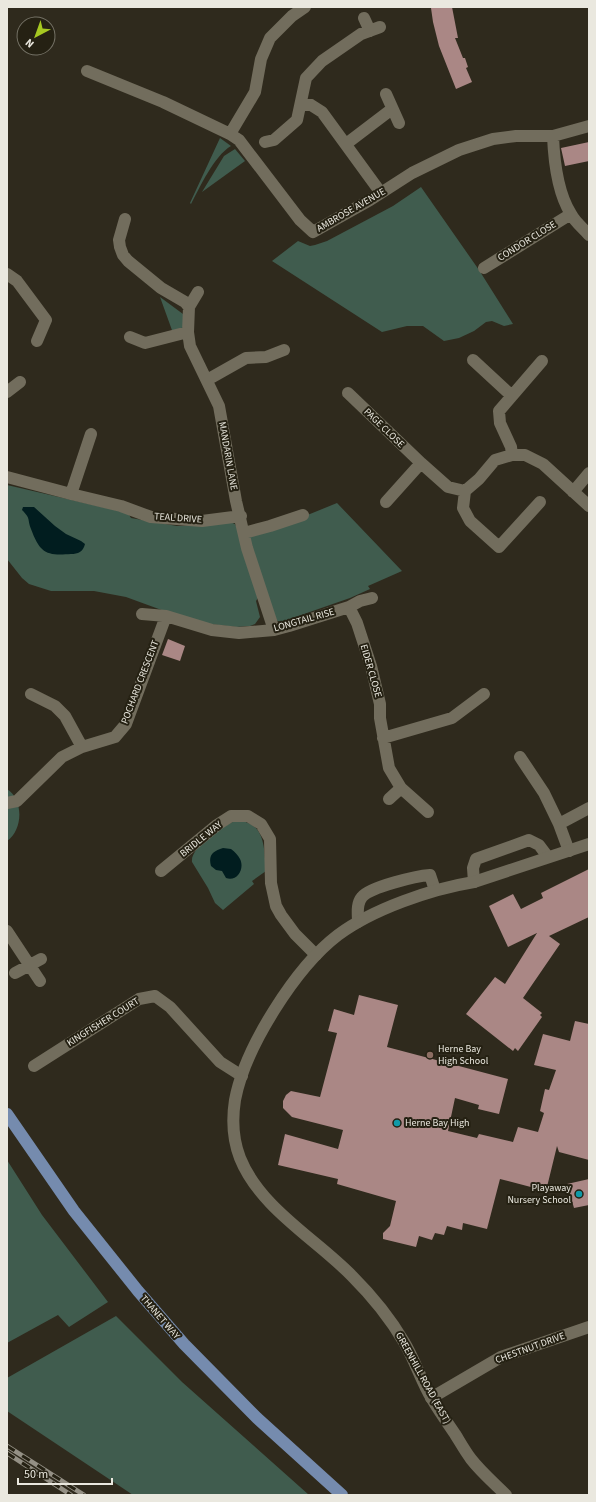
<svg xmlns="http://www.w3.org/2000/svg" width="596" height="1502" font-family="'Source Sans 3',sans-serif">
<rect width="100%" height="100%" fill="#2f2a1d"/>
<path fill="#405c4e" d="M 220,138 L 231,146 C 214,156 200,187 191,204 L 190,203 Z
M 235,149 L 245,161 L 202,192 L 224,156 Z
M 421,187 L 479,270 L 513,324 L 504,326 L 492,321 L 486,322 L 474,331 L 459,338 L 444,341 L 423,326 L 407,326 L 382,332 L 272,261 L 298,241 L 310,246 L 315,245 L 327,241 L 393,206 Z
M 160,297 L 183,314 L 185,326 L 173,333 Z
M 7,485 L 128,513 L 131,518 L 177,526 L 202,525 L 230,522 L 235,524 L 239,532 L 310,514 L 337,503 L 402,571 L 368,586 L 370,589 L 350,598 L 281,622 L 275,620 L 259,596 L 256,601 L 260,617 L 255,624 L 250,626 L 236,627 L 210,624 L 167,612 L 126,597 L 94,591 L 51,591 L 29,584 L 22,578 L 7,559 Z
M 7,789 C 24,800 23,830 7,841 Z
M 235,821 C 266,820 264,849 266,871 L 252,881 L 254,884 L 223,910 L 215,903 L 208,888 L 192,862 C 190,847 223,826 235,821 Z
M 7,1160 L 42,1215 L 108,1302 L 69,1327 L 58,1315 L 7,1343 Z
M 116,1316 L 182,1382 L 309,1495 L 133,1495 L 7,1411 L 7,1378 Z"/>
<path fill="#011d1f" d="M 23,507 L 34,507 L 55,526 L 66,534 L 81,541 L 85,544 C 83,552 78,554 71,554 C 46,556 40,553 31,529 C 27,518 31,519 22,510 Z
M 223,848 L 231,849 C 235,852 238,855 240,859 C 245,869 237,882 226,878 L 222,871 L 216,870 L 211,866 C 208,855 213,851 223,848 Z"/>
<path fill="#aa8785" d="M 452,7 L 458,38 L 455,38 L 463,58 L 465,58 L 468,67 L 466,68 L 472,82 L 456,89 L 439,46 L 433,22 L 431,8 Z
M 589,142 L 589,161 L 565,166 L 561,148 Z
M 168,639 L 185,646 L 180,661 L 162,655 Z
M 589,869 L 589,917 L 549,936 L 560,944 L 523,998 L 542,1013 L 540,1015 L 542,1017 L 518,1051 L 515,1048 L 513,1051 L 466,1014 L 495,977 L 505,984 L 537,933 L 508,947 L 489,906 L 513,894 L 521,909 L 543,898 L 541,893 Z
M 359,995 L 398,1005 L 387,1047 L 508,1079 L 499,1114 L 478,1109 L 479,1105 L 455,1098 L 448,1131 L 477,1138 L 479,1134 L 513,1142 L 518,1127 L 538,1132 L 544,1113 L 540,1111 L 545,1089 L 549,1090 L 556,1070 L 534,1065 L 543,1034 L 570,1041 L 575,1021 L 589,1024 L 589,1160 L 559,1152 L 557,1146 L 546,1191 L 500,1179 L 487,1229 L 463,1223 L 462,1230 L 447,1226 L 444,1235 L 435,1233 L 432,1240 L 419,1236 L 416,1247 L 383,1239 L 383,1233 L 390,1226 L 396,1201 L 337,1184 L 338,1179 L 278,1165 L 285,1134 L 338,1149 L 343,1130 L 292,1117 L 283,1108 L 283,1101 L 286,1095 L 291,1091 L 320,1097 L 337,1033 L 328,1031 L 334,1009 L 354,1015 Z
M 589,1179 L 589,1205 L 574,1208 L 567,1184 Z"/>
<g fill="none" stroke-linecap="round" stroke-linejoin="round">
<path stroke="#726d5d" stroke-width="12" d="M 364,18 L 370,31
M 87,71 L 163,102 L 230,134 L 239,140 L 300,220 L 313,232 L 370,200 L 412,173 L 459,150 L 493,139 L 516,136 L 553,136 L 589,126
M 386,94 L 399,123
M 301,103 L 311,105 L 322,112 L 381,193
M 230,134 L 255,92 L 261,59 L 270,38 L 292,16 L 305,7
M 553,136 C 554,161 557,192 571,214 C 575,222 583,228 589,235
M 265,142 L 274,140 L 297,120 L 306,78 L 322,61 L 361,34 L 380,27
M 346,144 L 392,109
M 125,219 L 119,240 L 120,247 L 123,255 L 128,261 L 161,288 L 185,302 L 189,307 L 188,332 L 190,346 L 219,406 L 236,501 L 247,548 L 274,630
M 484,268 L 571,214
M 7,274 L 17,281 L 46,320 L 37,341
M 189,307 L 198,292
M 130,337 L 145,343 L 188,332
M 473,360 L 512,396
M 207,380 L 246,358 L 266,357 L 284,350
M 7,392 L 20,382
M 348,393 L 421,463
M 512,455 L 511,447 L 500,423 L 499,411 L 542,361
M 7,477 L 71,494 L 121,506 L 151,517 L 202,521 L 241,516
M 465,491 L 463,508 L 470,521 L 499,547 L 540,502
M 573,492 L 589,473
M 71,494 L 91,434
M 386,502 L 421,463 L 448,487 L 465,491 L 479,479 L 495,460 L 512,455 L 525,455 L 543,464 L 589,506
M 244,533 L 270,526 L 303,515
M 349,607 L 357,623 L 371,666 L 380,704 L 380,718 L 389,768 L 401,788 L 428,812
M 142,614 L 166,616 L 212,630 L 239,633 L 274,630 L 289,626 L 349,607 L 360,601 L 372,598
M 31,694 L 55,706 L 65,716 L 82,747
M 383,738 L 452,718 L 484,694
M 520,757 L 544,793 L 559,824 L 569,851
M 389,799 L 401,788
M 7,803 L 17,801 L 62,757 L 82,747 L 115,737 L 126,724 L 166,616
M 559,824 L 589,808
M 161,871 L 217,825 L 231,816 L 248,816 L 261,824 L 270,839 L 271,883 L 276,906 L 281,915 L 295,934 L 316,955
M 474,882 L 473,868 L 476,859 L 529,840 L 539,845 L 548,857
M 358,922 C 358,914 356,904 362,897 C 370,887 416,876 430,875 L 435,890
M 7,931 L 40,981
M 15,973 L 41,959
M 34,1066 L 139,999 L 155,996 L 170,1007 L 220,1062 L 242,1076
M 431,1398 L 501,1357 L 589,1327"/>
<path stroke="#726d5d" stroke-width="12" d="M 506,1495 C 494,1483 481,1472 471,1459 C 465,1451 460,1442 455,1434 C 447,1422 439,1411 432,1399 C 421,1381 415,1360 404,1342 C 390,1318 372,1296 352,1276 C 316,1239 260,1208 240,1158 C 233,1140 232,1119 235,1100 C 245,1047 296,967 338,935 C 373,909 431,889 474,882 L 589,844"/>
<path stroke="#758bae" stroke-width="12" d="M 7,1114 L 74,1211 L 138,1291 L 184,1344 L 257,1418 L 342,1495"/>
<g stroke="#949085" stroke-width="4.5">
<path id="rail" d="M 7,1446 L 84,1495
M 7,1453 L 71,1495"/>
</g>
<use href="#rail" stroke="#252113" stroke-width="3" stroke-dasharray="9" stroke-linecap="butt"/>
</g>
<circle fill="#8d6e63" stroke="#252113" stroke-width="1.5" cx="430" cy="1055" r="4"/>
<g fill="#0f9aa8" stroke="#252113" stroke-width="1.5">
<circle cx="397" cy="1123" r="4"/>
<circle cx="579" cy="1194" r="4"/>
</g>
<g text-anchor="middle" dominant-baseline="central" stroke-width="4" stroke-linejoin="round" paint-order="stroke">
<g font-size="10" fill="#eae8df" stroke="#252113">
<text transform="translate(351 210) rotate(-30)">AMBROSE AVENUE</text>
<text transform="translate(527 241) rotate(-32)">CONDOR CLOSE</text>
<text transform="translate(384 428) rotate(44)">PAGE CLOSE</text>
<text transform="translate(228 456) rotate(80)">MANDARIN LANE</text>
<text transform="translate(178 518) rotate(4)">TEAL DRIVE</text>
<text transform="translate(304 620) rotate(-16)">LONGTAIL RISE</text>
<text transform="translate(371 671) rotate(74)">EIDER CLOSE</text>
<text transform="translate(140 682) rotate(-69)">POCHARD CRESCENT</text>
<text transform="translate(201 839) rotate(-39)">BRIDLE WAY</text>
<text transform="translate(103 1022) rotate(-32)">KINGFISHER COURT</text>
<text transform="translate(160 1317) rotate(49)">THANET WAY</text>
<text transform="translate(530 1348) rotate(-20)">CHESTNUT DRIVE</text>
<text transform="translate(423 1378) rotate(61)">GREENHILL ROAD (EAST)</text>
</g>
<g font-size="10" fill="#eae8df" stroke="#252113" text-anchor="start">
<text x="438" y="1049">Herne Bay<tspan x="438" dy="12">High School</tspan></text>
<text x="405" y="1123">Herne Bay High</text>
<text x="571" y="1188" text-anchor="end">Playaway<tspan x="571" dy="12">Nursery School</tspan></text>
</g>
</g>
<rect width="596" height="1502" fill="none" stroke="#eae8df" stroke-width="16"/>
<g transform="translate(36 36) rotate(221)"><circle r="19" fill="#252113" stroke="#747165"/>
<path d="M0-3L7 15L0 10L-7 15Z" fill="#a6c821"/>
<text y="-6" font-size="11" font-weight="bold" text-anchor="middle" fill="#eae8df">N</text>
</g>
<path d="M18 1478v6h94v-6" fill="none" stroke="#eae8df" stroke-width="2"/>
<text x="24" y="1478" font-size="12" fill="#eae8df" stroke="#252113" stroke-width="3" paint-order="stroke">50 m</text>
</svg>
